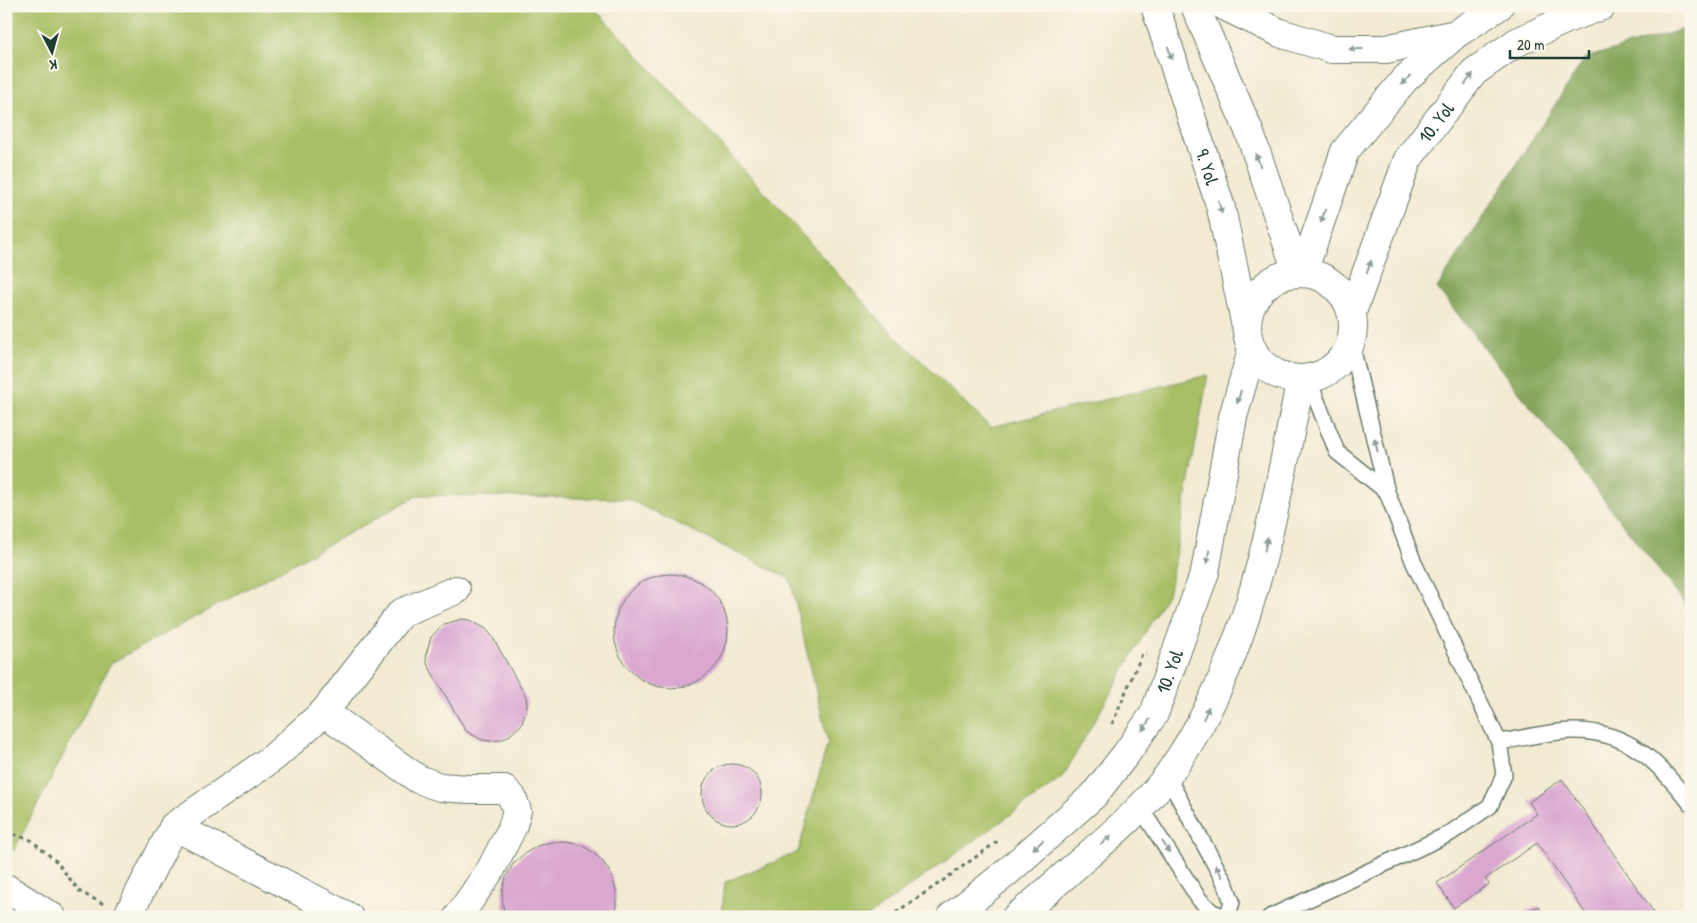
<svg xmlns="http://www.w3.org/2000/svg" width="1697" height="923" font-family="'Patrick Hand',sans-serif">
<rect width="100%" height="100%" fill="#fbf7ec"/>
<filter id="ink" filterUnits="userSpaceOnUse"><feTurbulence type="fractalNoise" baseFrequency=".02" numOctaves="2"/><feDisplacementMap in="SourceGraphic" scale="10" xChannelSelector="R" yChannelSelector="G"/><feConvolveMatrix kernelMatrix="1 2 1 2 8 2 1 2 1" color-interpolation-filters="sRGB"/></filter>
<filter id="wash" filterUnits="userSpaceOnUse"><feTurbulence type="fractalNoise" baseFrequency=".0096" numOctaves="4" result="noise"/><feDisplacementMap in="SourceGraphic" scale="20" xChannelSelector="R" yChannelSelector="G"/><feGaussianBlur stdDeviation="1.12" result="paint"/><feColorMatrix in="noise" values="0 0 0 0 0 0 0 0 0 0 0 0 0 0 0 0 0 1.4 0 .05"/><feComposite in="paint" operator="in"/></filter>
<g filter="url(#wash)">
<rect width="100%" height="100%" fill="#f2ead1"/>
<path fill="#a8c065" stroke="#647e4c" d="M 24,6 L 592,6 L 706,128 L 887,328 L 990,427 L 1208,375 L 1169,591 L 1062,778 L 867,917 L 721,917 L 725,882 L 798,852 L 828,742 L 790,579 L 628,499 L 419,495 L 111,663 L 14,850 L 6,846 L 6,8 Z"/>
<path fill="#86a65a" stroke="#527247" d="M 1691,27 L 1691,611 L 1437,288 L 1585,58 Z"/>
<g id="blocks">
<path fill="#daa7d1" d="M614 631a57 57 0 1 1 114 0a57 57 0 1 1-114 0Z
M 462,619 L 470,620 L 486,629 L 492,636 L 526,697 L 527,706 L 522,724 L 509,736 L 501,740 L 491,741 L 482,740 L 466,731 L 427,664 L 426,654 L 431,637 L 444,624 Z
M702 794a30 30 0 1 1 60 0a30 30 0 1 1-60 0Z
M 1562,779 L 1657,917 L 1588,917 L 1537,843 L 1485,879 L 1489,884 L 1454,908 L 1437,883 L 1537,814 L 1529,802 Z
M 551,842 L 566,842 L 581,845 L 594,853 L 604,863 L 612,876 L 616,891 L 616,906 L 613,917 L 505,917 L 503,906 L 502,892 L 506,877 L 513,864 L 524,854 L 537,846 Z
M 1539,906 L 1543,917 L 1513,917 Z"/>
</g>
</g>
<g filter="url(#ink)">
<use href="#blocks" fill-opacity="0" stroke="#697a6b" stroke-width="1"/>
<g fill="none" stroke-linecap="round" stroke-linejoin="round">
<g stroke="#697a6b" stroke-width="18">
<path id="lane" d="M 1308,378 L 1337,452 L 1387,492
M 1499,742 C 1520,739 1551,731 1572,731 C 1630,730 1657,762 1691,804
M 1167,776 L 1226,885 L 1232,902 L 1227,917
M 1140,807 L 1199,899 L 1212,912 L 1226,917
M 1270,917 L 1449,834 L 1490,806 L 1504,775 L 1499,742 L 1414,563 L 1387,492 L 1351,343"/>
</g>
<g stroke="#697a6b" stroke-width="30">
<g id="street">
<path id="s1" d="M 1155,6 L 1221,208 L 1247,331"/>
<path d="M 1195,6 L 1249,131 L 1297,272"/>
<path d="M 1224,6 L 1280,33 L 1332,49 L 1386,49 L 1456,34"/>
<path d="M 324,712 L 418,779 L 440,787 L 468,789 L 504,789 L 512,797 L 517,811 L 512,828 L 491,869 L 458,917"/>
<path d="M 174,826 L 349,917"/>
<path d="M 127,917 L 174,826 L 274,757 L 324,712 L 401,613 L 456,590"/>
</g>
</g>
<g stroke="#697a6b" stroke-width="30">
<g id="secondary">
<path d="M 1303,272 L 1345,151 L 1405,79 L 1456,34 L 1499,6"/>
<circle cx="1300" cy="326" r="53"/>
<path id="s2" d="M 1352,312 L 1408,159 L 1474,72 L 1517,42 L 1569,18 L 1602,6"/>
<path d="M 6,888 L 52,917"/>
<path id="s3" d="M 951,917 L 1006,873 L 1094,795 L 1126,754 L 1154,714 L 1205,572 L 1233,417 L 1252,350"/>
<path d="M 1016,917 C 1038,900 1058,881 1079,863 C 1110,836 1144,808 1168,775 C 1251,661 1273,514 1301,379"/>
</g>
</g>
<path stroke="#697a6b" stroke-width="3" stroke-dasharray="4 4" stroke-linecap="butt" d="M 1112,724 L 1142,654 L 1147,653
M 6,832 L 31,840 L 56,861 L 80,892 L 104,904
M 889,917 L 941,882 L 998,841"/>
<use href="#lane" stroke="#fff" stroke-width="15"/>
<use href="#street" stroke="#fff" stroke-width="28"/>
<use href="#secondary" stroke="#fff" stroke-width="28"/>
</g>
<defs><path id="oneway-solid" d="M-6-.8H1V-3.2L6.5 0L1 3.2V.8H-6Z" transform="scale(1.25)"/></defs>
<g fill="#8f9e9a">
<use href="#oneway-solid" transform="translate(1356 49) rotate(180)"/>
<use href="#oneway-solid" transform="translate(1170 53) rotate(72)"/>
<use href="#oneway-solid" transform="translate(1469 79) rotate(-53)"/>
<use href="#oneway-solid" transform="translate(1406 80) rotate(134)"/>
<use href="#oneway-solid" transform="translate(1258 160) rotate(-109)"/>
<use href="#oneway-solid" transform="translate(1220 207) rotate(75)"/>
<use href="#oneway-solid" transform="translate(1323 216) rotate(109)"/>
<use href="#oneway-solid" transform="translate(1369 267) rotate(-70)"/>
<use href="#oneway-solid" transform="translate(1239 397) rotate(106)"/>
<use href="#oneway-solid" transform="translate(1376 445) rotate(-104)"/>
<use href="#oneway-solid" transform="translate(1266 544) rotate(-78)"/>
<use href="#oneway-solid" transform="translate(1208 557) rotate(100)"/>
<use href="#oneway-solid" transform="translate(1206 713) rotate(-67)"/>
<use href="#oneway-solid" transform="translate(1146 725) rotate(124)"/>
<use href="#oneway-solid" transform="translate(1106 840) rotate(-41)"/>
<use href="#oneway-solid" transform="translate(1038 845) rotate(139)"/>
<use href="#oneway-solid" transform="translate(1166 847) rotate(57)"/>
<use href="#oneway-solid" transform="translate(1219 871) rotate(-118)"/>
</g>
</g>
<g text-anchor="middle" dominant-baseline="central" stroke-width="4" stroke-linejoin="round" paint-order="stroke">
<g font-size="19" fill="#1f3d34" stroke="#fbf7ec">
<text stroke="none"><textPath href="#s2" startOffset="209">10. Yol</textPath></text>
<text stroke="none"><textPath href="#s1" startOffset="169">9. Yol</textPath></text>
<text stroke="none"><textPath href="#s3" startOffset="334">10. Yol</textPath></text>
</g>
</g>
<rect width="1697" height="923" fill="none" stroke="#fbf7ec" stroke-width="25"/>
<g transform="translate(52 52) rotate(174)" stroke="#fbf7ec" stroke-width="4" paint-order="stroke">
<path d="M0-4L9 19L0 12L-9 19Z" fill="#1f3d34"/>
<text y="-8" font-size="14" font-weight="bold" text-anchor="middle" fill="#1f3d34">K</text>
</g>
<path d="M1510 50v8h79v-8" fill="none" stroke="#1f3d34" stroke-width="2.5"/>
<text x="1517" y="50" font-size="15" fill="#1f3d34" stroke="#fbf7ec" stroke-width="4" paint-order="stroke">20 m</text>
</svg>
